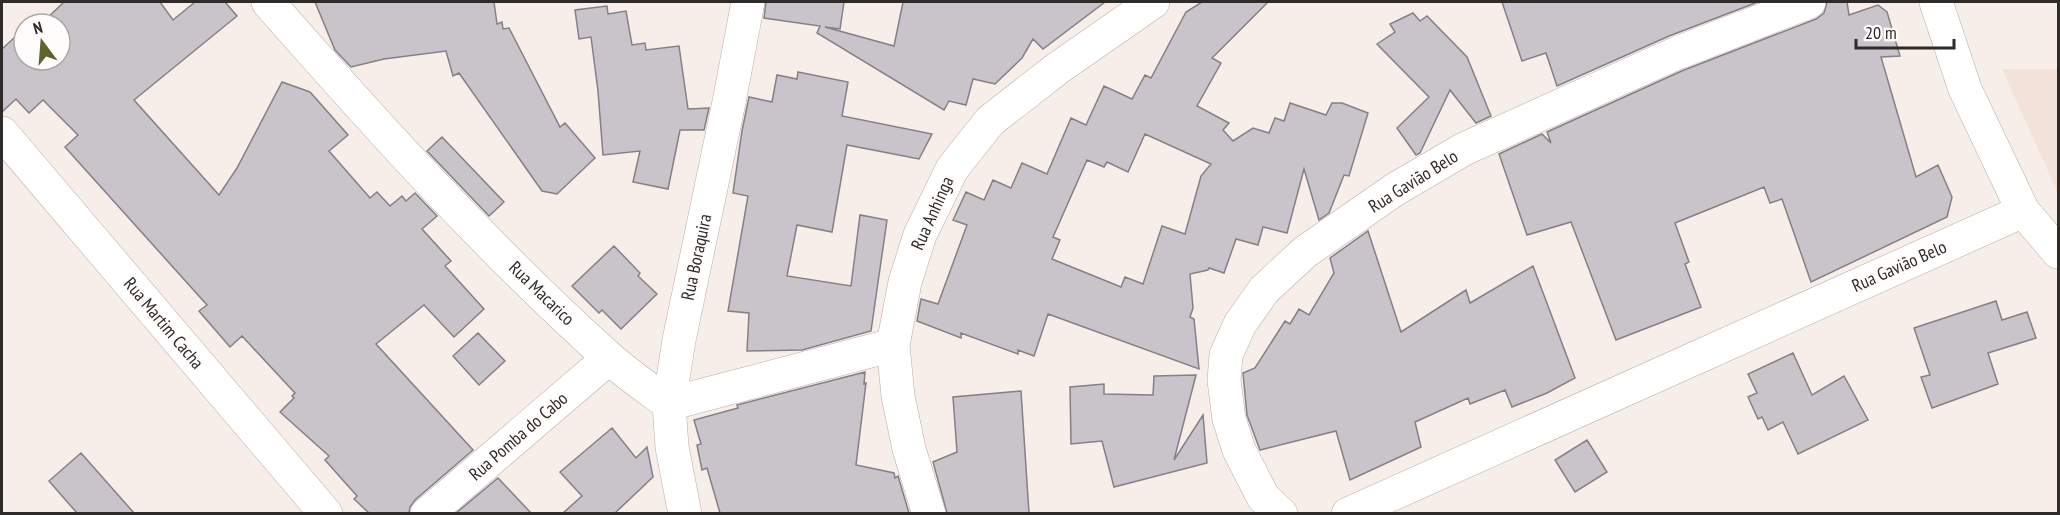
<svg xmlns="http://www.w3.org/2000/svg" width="2060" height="515" font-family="'PT Sans Narrow',sans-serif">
<rect width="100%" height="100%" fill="#f7eee9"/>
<path fill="#f2e2d9" d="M 2002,69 L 2058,69 L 2058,193 Z"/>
<path fill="#c9c3ca" stroke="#857f86" stroke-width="1.5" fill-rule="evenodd" d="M 64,2 L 160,2 L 173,20 L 195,2 L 225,2 L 237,16 L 134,100 L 219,195 L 237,168 L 282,82 L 310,92 L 348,135 L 329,151 L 370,198 L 377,192 L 390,206 L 402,196 L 406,201 L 415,193 L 437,216 L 422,229 L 451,261 L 445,266 L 484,309 L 454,337 L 424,305 L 376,344 L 473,450 L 415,500 L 410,507 L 409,513 L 369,513 L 354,499 L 357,496 L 325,460 L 329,456 L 280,412 L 294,398 L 292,396 L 295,393 L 242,336 L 230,347 L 199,311 L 207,305 L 65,147 L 78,135 L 43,100 L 29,113 L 16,99 L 2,112 L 2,49 L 15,37 L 21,44 L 24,41 L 24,60 L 60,60 L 60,24 L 41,24 Z
M 315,2 L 494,2 L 497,24 L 502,22 L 503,29 L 509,28 L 560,127 L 565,123 L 595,158 L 557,194 L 542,191 L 459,73 L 453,76 L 446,51 L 384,59 L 351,67 L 335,50 Z
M 766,2 L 844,2 L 840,29 L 825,27 L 894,46 L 903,2 L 1105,2 L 1043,49 L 1033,39 L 1022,58 L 995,84 L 973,79 L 966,105 L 949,101 L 944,110 L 817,33 L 820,26 L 764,18 Z
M 1202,2 L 1268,2 L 1212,58 L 1221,63 L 1197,106 L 1229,123 L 1223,130 L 1233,141 L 1253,128 L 1269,133 L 1275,118 L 1284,121 L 1290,103 L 1326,115 L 1332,103 L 1342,103 L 1368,113 L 1349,176 L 1344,175 L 1329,213 L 1319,220 L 1304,169 L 1287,233 L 1263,227 L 1258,245 L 1236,239 L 1224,273 L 1209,268 L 1208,270 L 1190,274 L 1193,308 L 1190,317 L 1194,319 L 1199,369 L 1048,314 L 1034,356 L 1018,350 L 1018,354 L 961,333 L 961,338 L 917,321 L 921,299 L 938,304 L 967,225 L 953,220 L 966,192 L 984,200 L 993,180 L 1011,188 L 1022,163 L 1047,174 L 1071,118 L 1086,125 L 1104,86 L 1132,99 L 1145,75 L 1151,78 L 1186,12 ZM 1145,134 L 1211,164 L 1201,176 L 1185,234 L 1162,226 L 1143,284 L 1125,277 L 1121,287 L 1052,259 L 1060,240 L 1053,237 L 1087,160 L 1104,167 L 1107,162 L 1128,172 Z
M 1502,2 L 1758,2 L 1669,36 L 1557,86 L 1546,53 L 1522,61 Z
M 1827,2 L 1847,2 L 1849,15 L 1878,5 L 1887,12 L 1900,56 L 1881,57 L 1916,177 L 1938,165 L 1952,197 L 1947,217 L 1811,282 L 1782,199 L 1770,203 L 1764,187 L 1675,223 L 1689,262 L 1685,264 L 1701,307 L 1616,340 L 1571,222 L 1527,235 L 1499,154 L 1542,134 L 1551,143 L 1547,132 L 1684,70 L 1816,19 L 1824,13 Z
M 607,6 L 608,14 L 626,11 L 632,45 L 645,43 L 646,50 L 679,46 L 688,109 L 709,108 L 704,130 L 680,130 L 668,189 L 633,182 L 640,151 L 603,155 L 598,91 L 591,37 L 579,39 L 575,10 Z
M 1413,13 L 1420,21 L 1427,16 L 1467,57 L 1491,116 L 1476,123 L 1450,90 L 1420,153 L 1416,155 L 1397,128 L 1429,97 L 1377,44 L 1395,32 L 1390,24 Z
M 798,72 L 848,82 L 842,116 L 932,134 L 919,159 L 847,145 L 832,232 L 797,225 L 787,276 L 851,286 L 860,215 L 887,220 L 871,331 L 802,350 L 747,351 L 749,313 L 728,311 L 748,196 L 733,193 L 742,131 L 749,97 L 772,102 L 777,75 L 797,79 Z
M 442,137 L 504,202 L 489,216 L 427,151 Z
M 1368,231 L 1401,332 L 1466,290 L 1470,303 L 1533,266 L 1575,378 L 1547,393 L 1512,407 L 1505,390 L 1470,404 L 1468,398 L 1415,422 L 1421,447 L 1350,480 L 1336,431 L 1260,450 L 1247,415 L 1243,373 L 1255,368 L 1285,321 L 1290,324 L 1299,309 L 1309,315 L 1334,273 L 1330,258 Z
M 614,246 L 640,273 L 638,276 L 657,294 L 621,329 L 602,310 L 599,313 L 572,286 Z
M 1996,301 L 2002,320 L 2027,312 L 2036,338 L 1988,353 L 1998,384 L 1932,408 L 1921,377 L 1930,375 L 1914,328 Z
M 478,333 L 505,361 L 479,385 L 453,356 Z
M 1793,353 L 1812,395 L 1844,376 L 1868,420 L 1798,454 L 1783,422 L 1768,430 L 1762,417 L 1758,419 L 1748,397 L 1757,393 L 1748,374 Z
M 865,372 L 864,384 L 866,383 L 856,465 L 894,473 L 895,478 L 898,476 L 909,513 L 720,513 L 707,468 L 702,470 L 697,445 L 701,444 L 694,420 L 738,408 L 737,405 Z
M 1196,375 L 1174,460 L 1203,415 L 1207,463 L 1114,487 L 1102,441 L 1071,444 L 1070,387 L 1104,384 L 1104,394 L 1153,395 L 1154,376 Z
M 1021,391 L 1029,513 L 947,513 L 933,462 L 957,452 L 953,397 Z
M 612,428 L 636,458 L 647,447 L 653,477 L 615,513 L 563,513 L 582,496 L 560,472 Z
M 1587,440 L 1607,472 L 1575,492 L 1555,460 Z
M 81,453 L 134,513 L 77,513 L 49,481 Z
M 498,478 L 531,513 L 456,513 Z"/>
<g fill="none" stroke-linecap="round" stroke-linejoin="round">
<g stroke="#b7aea9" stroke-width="34">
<path id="minor" d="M 268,2 C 376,125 486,247 608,357 C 627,374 649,389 669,404 L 893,345
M 2,133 L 326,514
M 427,514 L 609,358
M 685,514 L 672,447 L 669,404 L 679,340 L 729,102 L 748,2
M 929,514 L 909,449 L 898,396 L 893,345 L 905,282 L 920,235 L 952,169 L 990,121 L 1058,68 L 1153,2
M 1281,514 L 1263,497 L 1239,450 L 1229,419 L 1224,380 L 1226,355 L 1240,324 L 1264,290 L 1305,252 L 1394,190 L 1464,149 L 1677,53 L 1809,2
M 1348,514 L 2023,211"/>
</g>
<g stroke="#b7aea9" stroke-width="34">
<path id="major" d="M 1936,2 L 1965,89 L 2023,211 L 2058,252"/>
</g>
<use href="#minor" stroke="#fff" stroke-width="33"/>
<use href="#major" stroke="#fff" stroke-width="33"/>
</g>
<g text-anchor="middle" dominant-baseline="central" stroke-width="4.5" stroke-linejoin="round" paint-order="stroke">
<g font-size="18" fill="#2e2b29" stroke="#fffdfc">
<text transform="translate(1413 181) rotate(-32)">Rua Gavião Belo</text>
<text transform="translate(932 213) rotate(-66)">Rua Anhinga</text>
<text transform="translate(696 257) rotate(-78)">Rua Boraquira</text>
<text transform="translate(1899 266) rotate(-24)">Rua Gavião Belo</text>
<text transform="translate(542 293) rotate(44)">Rua Macarico</text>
<text transform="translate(164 323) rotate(50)">Rua Martim Cacha</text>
<text transform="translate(518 436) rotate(-41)">Rua Pomba do Cabo</text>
</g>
</g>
<rect width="2060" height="515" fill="none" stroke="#2e2b29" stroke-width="6"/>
<g transform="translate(42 42) rotate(344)"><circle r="28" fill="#fffdfc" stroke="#aba9a8" stroke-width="1.5"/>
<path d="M0-4.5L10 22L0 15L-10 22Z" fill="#62622f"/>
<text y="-9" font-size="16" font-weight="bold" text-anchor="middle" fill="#2e2b29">N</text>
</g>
<path d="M1856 39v9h98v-9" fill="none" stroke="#2e2b29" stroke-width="3"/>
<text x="1865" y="39" font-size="18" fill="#2e2b29" stroke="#fffdfc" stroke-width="4.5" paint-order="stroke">20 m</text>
</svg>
